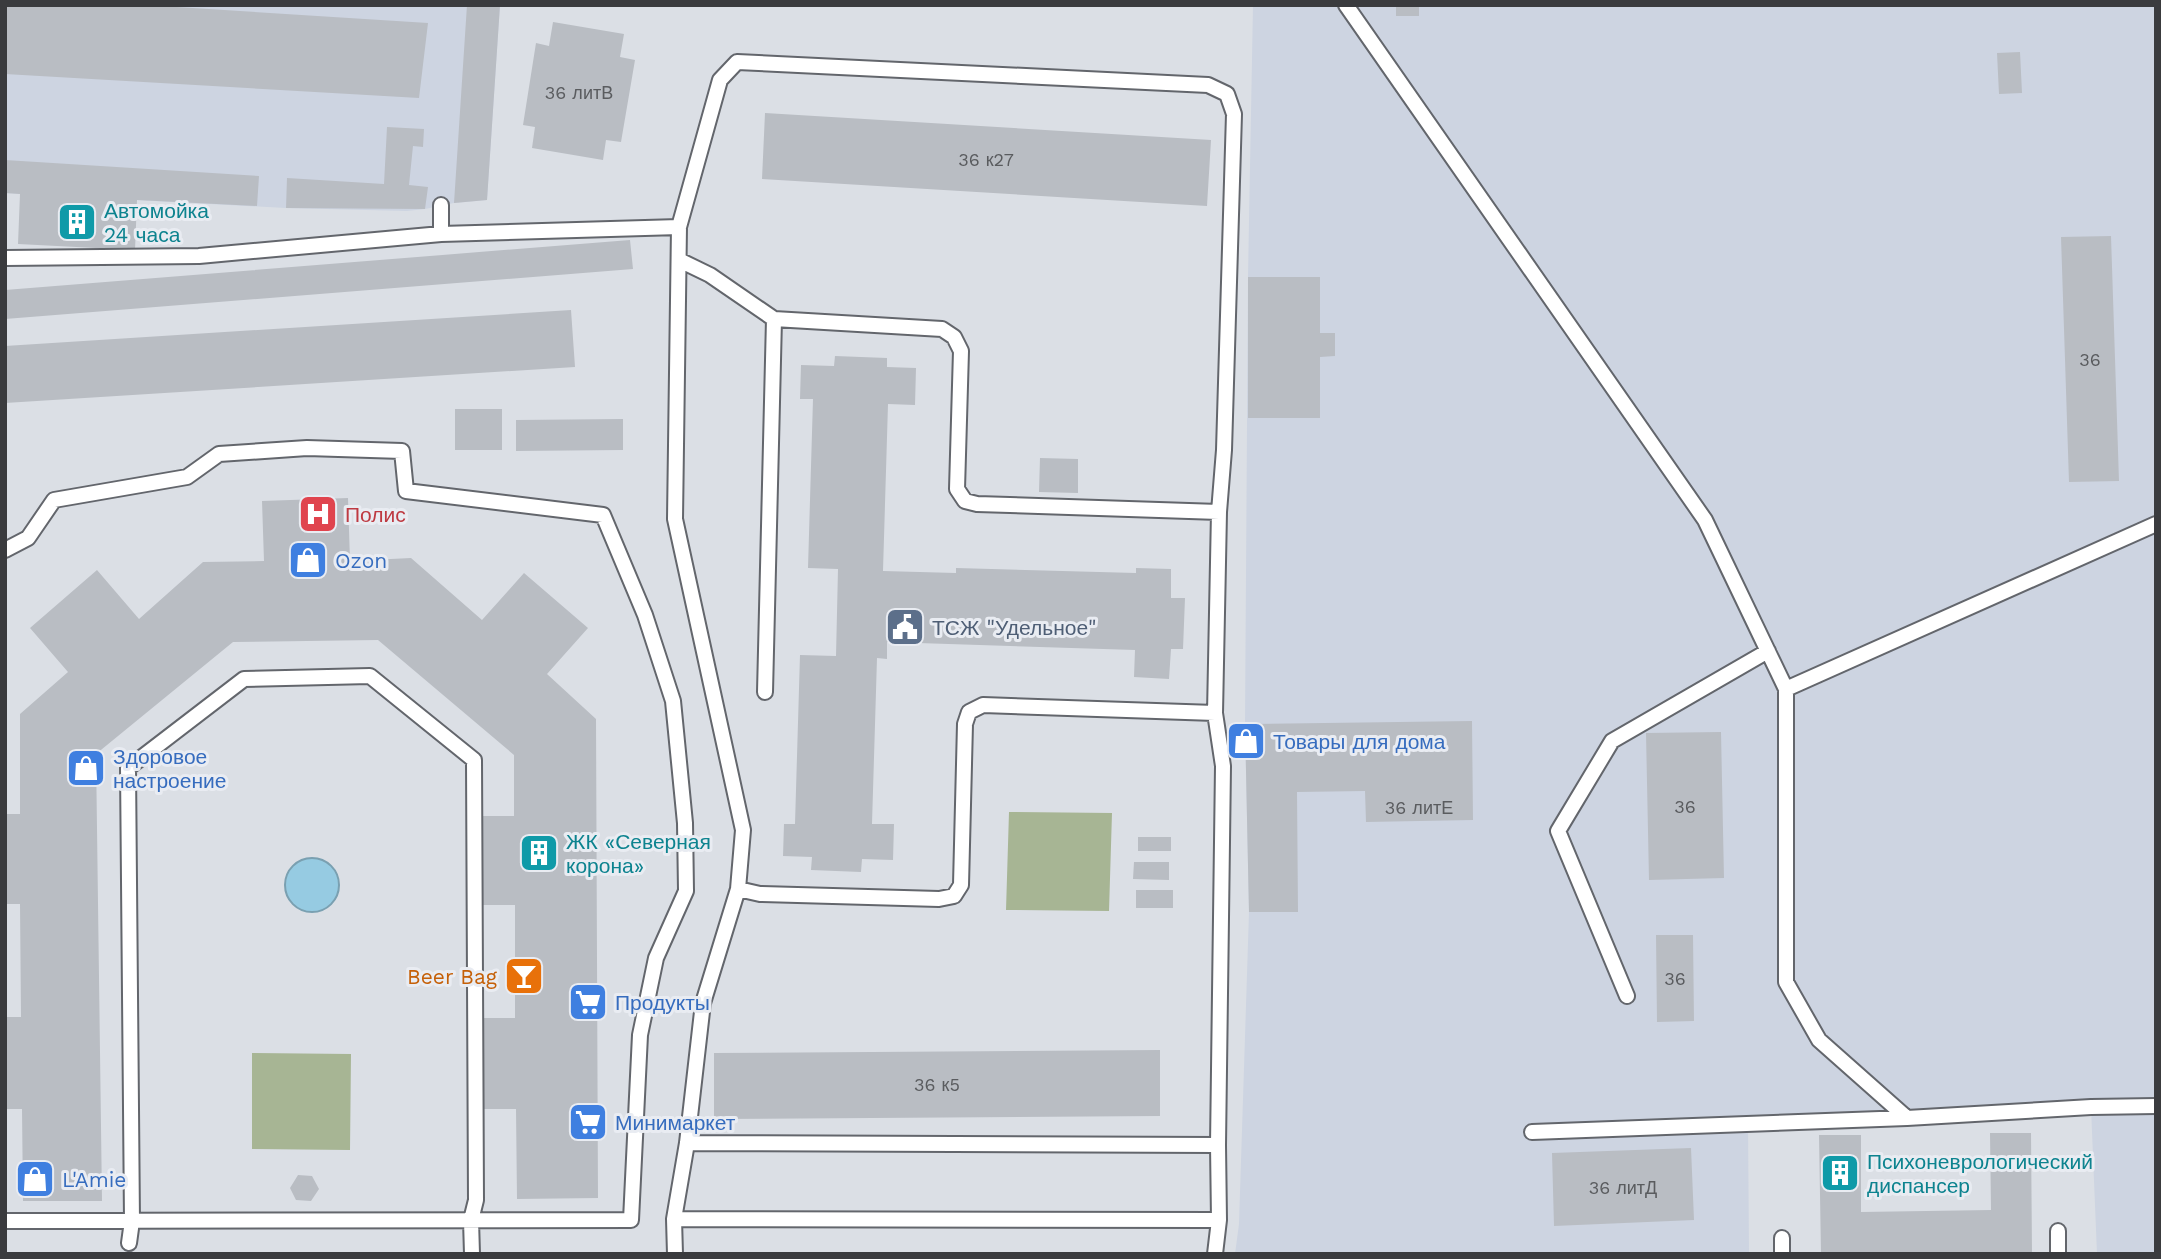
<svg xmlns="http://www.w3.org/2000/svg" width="2161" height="1259" font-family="'Work Sans',sans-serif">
<rect width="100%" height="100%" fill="#dbdfe5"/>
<path fill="#cdd4e1" d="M 5,5 L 500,5 L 487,200 L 454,203 L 425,209 L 407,211 L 286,208 L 5,193 Z
M 1253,5 L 2156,5 L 2156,1254 L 2097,1254 L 2091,1107 L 1748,1123 L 1749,1254 L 1235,1254 L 1239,1224 L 1249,912 L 1245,724 L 1248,277 Z"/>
<path fill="#a7b594" d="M 1009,812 L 1112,813 L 1109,911 L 1006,910 Z
M 252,1053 L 351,1054 L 350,1150 L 252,1149 Z"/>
<path fill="#96cbe2" stroke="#7aa0b1" stroke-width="2" d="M285 885a27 27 0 1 1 54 0a27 27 0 1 1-54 0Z"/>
<path fill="#b9bdc3" d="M 5,5 L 145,5 L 428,23 L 419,98 L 5,74 Z
M 467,5 L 500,5 L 487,200 L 454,203 Z
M 1396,5 L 1419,5 L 1419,16 L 1396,16 Z
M 553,22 L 624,34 L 620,57 L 635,60 L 621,142 L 606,140 L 603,160 L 532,148 L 535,127 L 523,125 L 536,43 L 549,46 Z
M 2020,52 L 2022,93 L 1999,94 L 1997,53 Z
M 765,113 L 1211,140 L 1207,206 L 762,179 Z
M 387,127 L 424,129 L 423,147 L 413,146 L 409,185 L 428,187 L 425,209 L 286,208 L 287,178 L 384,184 Z
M 5,160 L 259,176 L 257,206 L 137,200 L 135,250 L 18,244 L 20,194 L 5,193 Z
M 2111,236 L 2119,481 L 2069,482 L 2061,237 Z
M 630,240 L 633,269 L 5,319 L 5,290 Z
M 1248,277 L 1320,277 L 1320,333 L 1335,333 L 1335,356 L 1320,357 L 1320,418 L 1248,418 Z
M 571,310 L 575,367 L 5,403 L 5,346 Z
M 835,356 L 887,358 L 887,367 L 916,368 L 915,405 L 888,404 L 883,571 L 956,573 L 956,568 L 1136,573 L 1136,568 L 1171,569 L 1171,598 L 1185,598 L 1183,649 L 1171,649 L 1169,679 L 1134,677 L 1135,650 L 887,642 L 887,659 L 877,658 L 872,824 L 894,824 L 893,860 L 862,859 L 861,872 L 811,870 L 812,857 L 783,856 L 784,824 L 795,824 L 800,655 L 836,656 L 838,569 L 808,568 L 813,399 L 800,399 L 801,365 L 834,366 Z
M 455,409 L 502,409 L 502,450 L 455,450 Z
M 623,419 L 623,450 L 516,451 L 516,420 Z
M 1040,458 L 1078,459 L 1078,493 L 1039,492 Z
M 348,498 L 350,561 L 411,558 L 482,620 L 524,573 L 588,628 L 547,674 L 596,719 L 598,1198 L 517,1199 L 516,1109 L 482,1109 L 482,1018 L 515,1018 L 515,905 L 482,905 L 482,816 L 514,816 L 514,755 L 378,640 L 233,642 L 96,754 L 102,1201 L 23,1201 L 22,1109 L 5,1109 L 5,1017 L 21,1017 L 20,904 L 5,904 L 5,814 L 20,814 L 20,714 L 68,672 L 30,628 L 97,570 L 139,619 L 203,562 L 264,561 L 262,501 Z
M 1472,721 L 1473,820 L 1366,822 L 1365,791 L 1297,792 L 1298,912 L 1249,912 L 1245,724 Z
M 1721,732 L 1724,878 L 1649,880 L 1646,733 Z
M 1138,837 L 1171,837 L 1171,851 L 1138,851 Z
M 1134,862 L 1169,862 L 1169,880 L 1133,879 Z
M 1136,890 L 1173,890 L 1173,908 L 1136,908 Z
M 1656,935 L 1693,935 L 1694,1021 L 1657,1022 Z
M 1160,1050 L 1160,1116 L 714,1119 L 714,1053 Z
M 1990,1133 L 2031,1133 L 2032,1254 L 1821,1254 L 1819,1135 L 1861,1135 L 1861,1212 L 1991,1210 Z
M 1691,1148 L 1694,1220 L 1554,1226 L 1552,1153 Z
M 298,1175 L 312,1176 L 319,1189 L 311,1201 L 296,1200 L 290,1188 Z"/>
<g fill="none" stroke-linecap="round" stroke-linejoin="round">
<g stroke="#63666c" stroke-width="18">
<path id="lane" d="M 1346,5 L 1705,520 L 1786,689 L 1786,982 L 1819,1040 L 1907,1118
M 441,205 L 441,234
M 5,258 L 199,256 L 441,234 L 679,227
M 679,260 L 710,275 L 774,319 L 942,329 L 954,337 L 961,351 L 957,489 L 965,501 L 977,504 L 1219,512 L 1215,713 L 983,705 L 969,712 L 965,724 L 961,885 L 954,896 L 939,899 L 760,894 L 738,889
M 5,550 L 28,538 L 54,500 L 187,477 L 219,454 L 307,448 L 402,451 L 406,491 L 603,515 L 645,615 L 673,701 L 685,823 L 686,891 L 656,958 L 640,1035 L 631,1220 L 5,1221
M 1786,689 L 2156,524
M 765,692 L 774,319
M 1627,996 L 1558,831 L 1612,741 L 1768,651
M 1532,1132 L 1907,1118 L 2091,1107 L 2156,1106
M 687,1143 L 1218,1145
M 674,1219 L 1219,1220
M 2058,1231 L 2058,1254
M 1782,1238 L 1782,1254
M 129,1243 L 132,1221 L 128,768 L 244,679 L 370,676 L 474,760 L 476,1200 L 471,1220 L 472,1254
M 675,1254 L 674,1219 L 687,1143 L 703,1003 L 738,889 L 743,830 L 675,519 L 679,227 L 720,80 L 737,62 L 1208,85 L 1227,94 L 1234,114 L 1224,450 L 1219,512
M 1215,1254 L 1219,1220 L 1218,1145 L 1223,766 L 1215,713"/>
</g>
<use href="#lane" stroke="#fff" stroke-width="14"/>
</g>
<defs>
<g id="building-square" transform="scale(2.0125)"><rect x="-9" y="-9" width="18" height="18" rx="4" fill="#0f9aa8" stroke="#e9ecf2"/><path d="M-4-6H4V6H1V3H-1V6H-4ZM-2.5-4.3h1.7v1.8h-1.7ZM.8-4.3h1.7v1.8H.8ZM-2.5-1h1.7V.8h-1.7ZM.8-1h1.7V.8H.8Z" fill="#fff"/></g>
<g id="hospital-square" transform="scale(2.0125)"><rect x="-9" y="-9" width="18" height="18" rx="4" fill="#e0444e" stroke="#e9ecf2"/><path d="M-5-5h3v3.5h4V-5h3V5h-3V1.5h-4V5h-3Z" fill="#fff"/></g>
<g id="shop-square" transform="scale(2.0125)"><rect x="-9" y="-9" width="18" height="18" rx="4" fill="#3f7fe0" stroke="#e9ecf2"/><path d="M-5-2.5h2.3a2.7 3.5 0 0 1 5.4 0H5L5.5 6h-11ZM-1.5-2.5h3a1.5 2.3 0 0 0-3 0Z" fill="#fff"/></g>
<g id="civic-square" transform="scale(2.0125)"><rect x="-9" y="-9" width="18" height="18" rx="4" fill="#5c6f8a" stroke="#e9ecf2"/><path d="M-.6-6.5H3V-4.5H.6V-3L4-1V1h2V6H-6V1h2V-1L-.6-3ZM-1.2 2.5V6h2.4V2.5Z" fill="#fff"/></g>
<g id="bar-square" transform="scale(2.0125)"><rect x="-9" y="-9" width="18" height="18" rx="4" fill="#e8710a" stroke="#e9ecf2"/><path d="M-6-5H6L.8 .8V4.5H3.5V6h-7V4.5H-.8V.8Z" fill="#fff"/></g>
<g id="supermarket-square" transform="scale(2.0125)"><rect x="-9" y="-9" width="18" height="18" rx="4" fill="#3f7fe0" stroke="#e9ecf2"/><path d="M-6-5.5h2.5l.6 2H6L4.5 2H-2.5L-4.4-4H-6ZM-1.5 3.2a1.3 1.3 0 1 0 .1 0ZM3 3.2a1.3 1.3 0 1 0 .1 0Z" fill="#fff"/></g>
</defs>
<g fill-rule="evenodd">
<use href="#building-square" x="77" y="222"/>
<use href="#hospital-square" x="318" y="514"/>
<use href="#shop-square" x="308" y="560"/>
<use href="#civic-square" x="905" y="627"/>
<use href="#shop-square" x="1246" y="741"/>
<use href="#shop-square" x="86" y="768"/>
<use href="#building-square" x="539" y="853"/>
<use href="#bar-square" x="524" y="976"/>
<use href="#supermarket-square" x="588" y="1002"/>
<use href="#supermarket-square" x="588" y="1122"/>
<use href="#building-square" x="1840" y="1173"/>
<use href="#shop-square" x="35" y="1179"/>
</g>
<g text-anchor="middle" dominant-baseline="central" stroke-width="6" stroke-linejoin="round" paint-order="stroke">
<g font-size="18" fill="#5a5c5f">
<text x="579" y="92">36 литВ</text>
<text x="986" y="159">36 к27</text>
<text x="2090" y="359">36</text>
<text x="1685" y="806">36</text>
<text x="1419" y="807">36 литЕ</text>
<text x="1675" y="978">36</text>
<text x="937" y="1084">36 к5</text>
<text x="1623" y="1187">36 литД</text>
</g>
<g font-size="21" fill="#0d838f" stroke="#e9ecf2" text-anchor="start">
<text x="104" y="210">Автомойка<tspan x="104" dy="24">24 часа</tspan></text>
<text x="566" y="841">ЖК «Северная<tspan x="566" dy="24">корона»</tspan></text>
<text x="1867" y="1161">Психоневрологический<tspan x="1867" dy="24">диспансер</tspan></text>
</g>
<g font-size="21" fill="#be3a42" stroke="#e9ecf2" text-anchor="start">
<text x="345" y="514">Полис</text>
</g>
<g font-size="21" fill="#366cbe" stroke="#e9ecf2" text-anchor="start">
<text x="335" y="560">Ozon</text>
<text x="1273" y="741">Товары для дома</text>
<text x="113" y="756">Здоровое<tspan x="113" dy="24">настроение</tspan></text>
<text x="615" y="1002">Продукты</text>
<text x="615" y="1122">Минимаркет</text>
<text x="62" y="1179">L'Amie</text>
</g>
<g font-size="21" fill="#4e5e75" stroke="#e9ecf2" text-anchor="start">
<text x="932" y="627">ТСЖ "Удельное"</text>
</g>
<g font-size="21" fill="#c56008" stroke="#e9ecf2" text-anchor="end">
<text x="497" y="976">Beer Bag</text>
</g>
</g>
<rect width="2161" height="1259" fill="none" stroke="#3a3b3e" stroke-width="14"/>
</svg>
